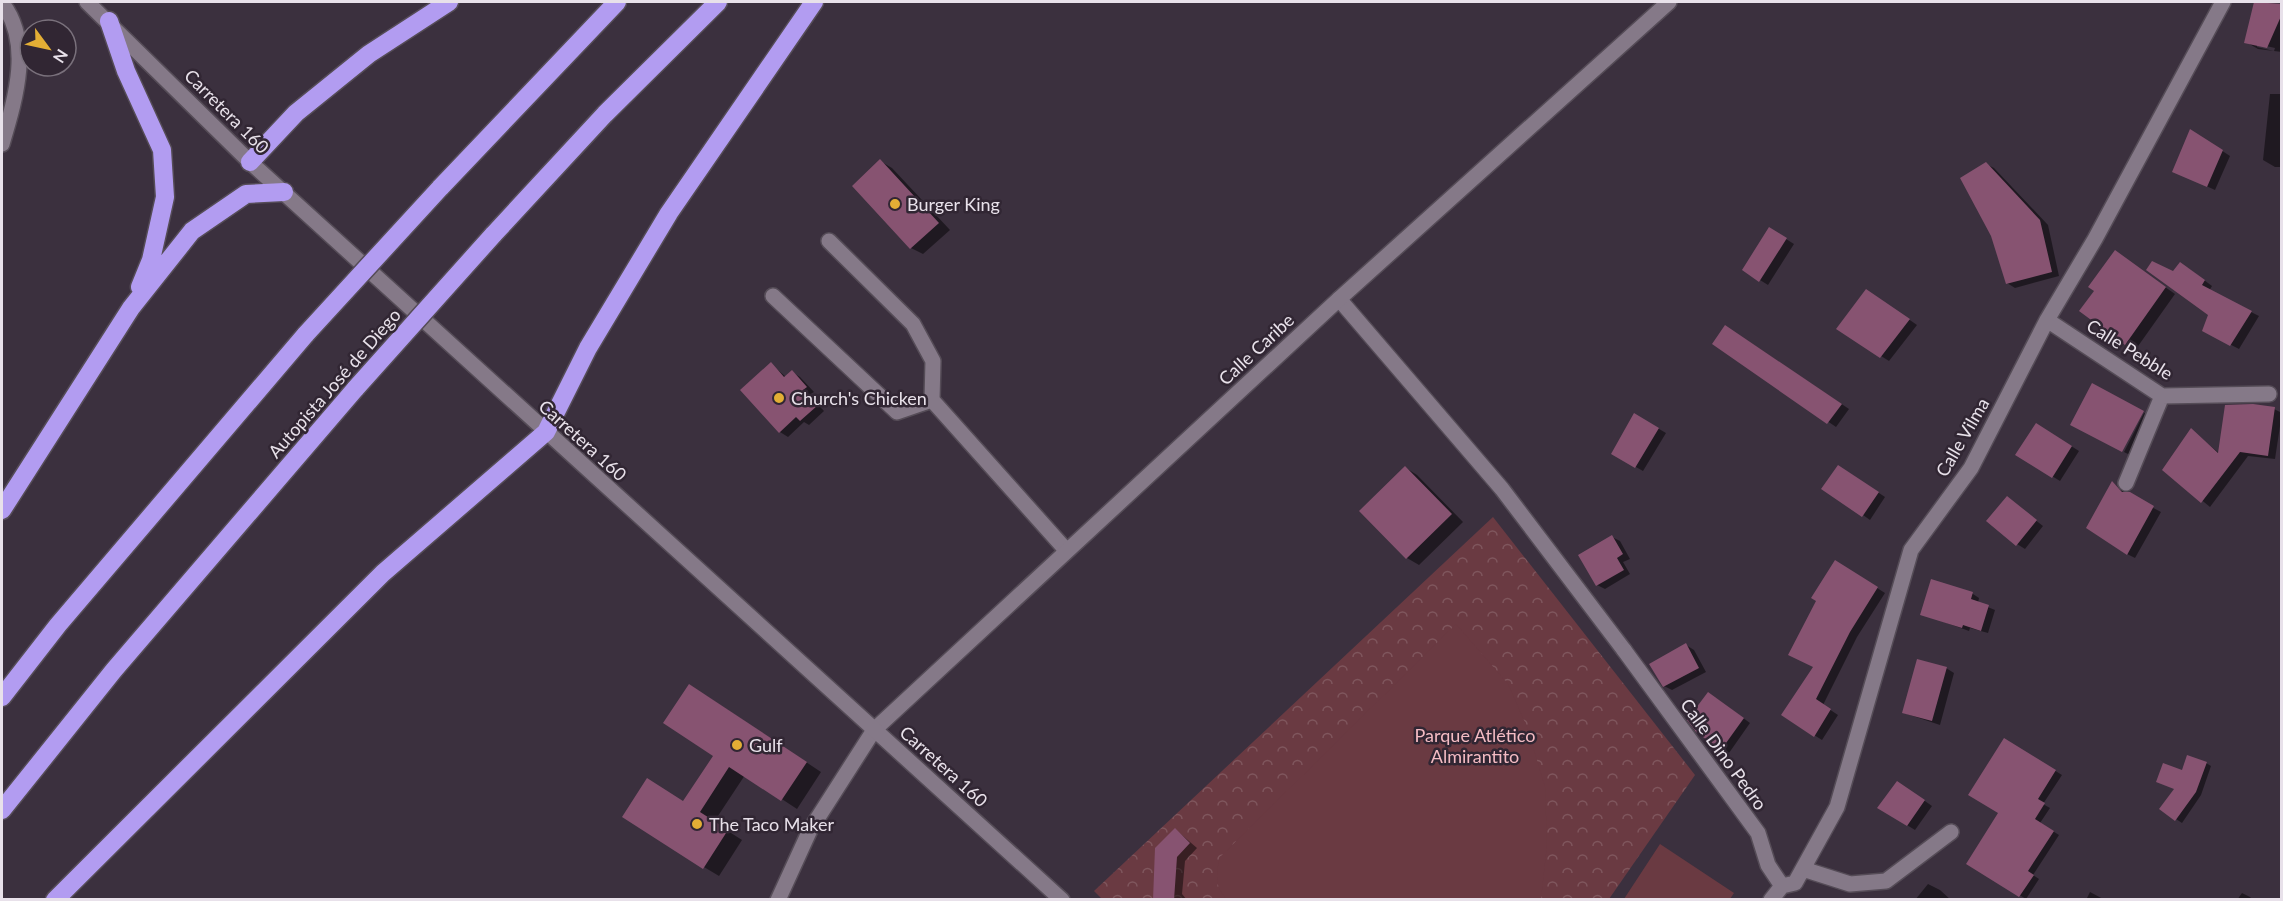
<svg xmlns="http://www.w3.org/2000/svg" width="2283" height="901" font-family="Lato,sans-serif">
<defs>
<pattern id="park-crowns" width="20" height="18" patternUnits="userSpaceOnUse" patternTransform="scale(1.5)"><rect width="20" height="18" fill="#6a3a42"/><path d="M2 6a3 3 0 1 1 6 0M12 15a3 3 0 1 1 6 0" fill="none" stroke="#7f565d"/></pattern>
</defs>
<rect width="100%" height="100%" fill="#3b303e"/>
<path fill="url(#park-crowns)" d="M 1493,517 L 1695,775 L 1609,899 L 1103,900 L 1094,891 Z"/>
<path fill="#6a3a42" d="M 1456,624 L 1508,684 L 1527,727 L 1545,787 L 1547,845 L 1541,899 L 1227,899 C 1214,887 1216,873 1220,857 Z
M 1660,844 L 1734,893 L 1730,899 L 1624,899 Z"/>
<path fill="#0007" fill-rule="evenodd" d="M 2255,2 L 2282,6 L 2282,52 L 2258,49 L 2246,42 ZM 2257,44 L 2275,48 L 2274,51 L 2257,47 Z
M 2270,94 L 2282,94 L 2282,167 L 2275,167 L 2263,160 Z
M 2198,135 L 2230,156 L 2215,190 L 2182,175 Z
M 880,161 L 892,168 L 950,230 L 923,254 L 911,248 Z
M 1986,164 L 1994,168 L 2048,225 L 2059,276 L 2015,288 L 2007,283 Z
M 1770,229 L 1794,244 L 1768,285 L 1744,270 Z
M 2115,252 L 2175,294 L 2136,349 L 2126,343 L 2096,291 Z
M 2188,268 L 2212,286 L 2209,291 L 2259,316 L 2239,349 L 2212,335 L 2210,315 L 2174,273 Z
M 1874,295 L 1917,325 L 1889,361 L 1838,329 Z
M 1733,331 L 1849,409 L 1836,427 L 1714,344 Z
M 771,364 L 786,377 L 792,372 L 800,377 L 814,392 L 809,395 L 824,411 L 809,425 L 804,422 L 788,437 L 780,432 L 742,390 Z
M 2274,409 L 2282,413 L 2275,459 L 2248,456 L 2210,507 L 2164,469 L 2191,430 L 2219,453 Z
M 2144,413 L 2151,416 L 2130,455 L 2124,452 Z
M 1635,415 L 1666,433 L 1643,471 L 1613,454 Z
M 2044,429 L 2079,451 L 2060,481 L 2018,455 Z
M 1406,468 L 1417,475 L 1463,522 L 1419,565 L 1407,558 L 1361,511 Z
M 1846,471 L 1885,497 L 1870,520 L 1863,515 Z
M 2113,483 L 2125,493 L 2161,512 L 2135,558 L 2127,554 Z
M 2007,498 L 2043,526 L 2025,549 L 2017,544 Z
M 1612,537 L 1620,541 L 1630,559 L 1623,562 L 1630,574 L 1605,589 L 1597,585 Z
M 1836,562 L 1885,593 L 1857,637 L 1823,705 L 1838,715 L 1822,740 L 1814,735 L 1815,667 Z
M 1932,581 L 1973,594 L 1979,598 L 1978,603 L 1995,610 L 1988,633 L 1970,628 L 1969,631 L 1922,614 Z
M 1686,645 L 1694,650 L 1706,672 L 1672,690 L 1664,686 Z
M 1946,668 L 1954,673 L 1940,725 L 1904,713 Z
M 705,695 L 821,772 L 797,809 L 745,775 L 714,822 L 742,840 L 719,876 L 704,867 L 684,802 L 715,756 Z
M 1716,698 L 1750,723 L 1729,753 L 1721,748 Z
M 2005,740 L 2062,775 L 2043,804 L 2050,808 L 2040,823 L 2059,835 L 2033,875 L 2039,879 L 2026,899 L 1968,863 L 2000,813 Z
M 2206,763 L 2211,766 L 2201,795 L 2182,823 L 2161,809 L 2175,789 L 2182,772 Z
M 1905,787 L 1932,806 L 1915,830 L 1879,808 Z
M 1176,830 L 1197,848 L 1185,861 L 1182,894 L 1187,900 L 1154,900 Z
M 1928,884 L 1940,890 L 1951,900 L 1915,900 Z
M 2090,892 L 2105,900 L 2086,900 Z
M 2242,893 L 2250,897 L 2253,900 L 2237,900 Z"/>
<path fill="#875371" d="M 2254,2 L 2282,4 L 2282,14 L 2267,48 L 2244,43 Z
M 2190,129 L 2223,150 L 2207,187 L 2172,172 Z
M 880,159 L 939,223 L 910,249 L 852,186 Z
M 1986,162 L 2040,220 L 2052,272 L 2006,284 L 1991,236 L 1960,178 Z
M 1769,227 L 1787,238 L 1759,282 L 1742,270 Z
M 2115,250 L 2166,287 L 2125,345 L 2079,311 L 2094,291 L 2088,287 Z
M 2152,261 L 2173,271 L 2180,262 L 2205,280 L 2202,285 L 2252,311 L 2230,346 L 2202,331 L 2208,315 L 2146,270 Z
M 1866,289 L 1910,319 L 1880,358 L 1836,329 Z
M 1725,325 L 1842,404 L 1827,424 L 1712,344 Z
M 771,362 L 784,377 L 792,370 L 807,387 L 803,390 L 817,406 L 800,421 L 796,417 L 779,433 L 740,390 Z
M 2092,383 L 2144,411 L 2122,452 L 2070,425 Z
M 2253,404 L 2275,407 L 2268,456 L 2240,452 L 2201,503 L 2162,470 L 2191,428 L 2218,453 L 2225,405 Z
M 1634,413 L 1659,428 L 1635,468 L 1611,454 Z
M 2036,423 L 2072,446 L 2052,478 L 2015,455 Z
M 1838,465 L 1879,492 L 1862,517 L 1821,489 Z
M 1405,466 L 1452,514 L 1406,559 L 1359,511 Z
M 2112,481 L 2122,492 L 2130,492 L 2154,506 L 2127,555 L 2086,528 Z
M 2007,496 L 2037,520 L 2016,546 L 1986,521 Z
M 1612,535 L 1623,554 L 1617,558 L 1624,570 L 1596,586 L 1578,555 Z
M 1835,560 L 1878,587 L 1850,632 L 1816,699 L 1831,709 L 1814,737 L 1781,715 L 1813,667 L 1788,655 L 1816,601 L 1811,598 Z
M 1931,579 L 1973,592 L 1971,599 L 1989,605 L 1981,631 L 1963,625 L 1962,628 L 1920,615 Z
M 1686,643 L 1699,668 L 1663,687 L 1649,664 Z
M 1917,659 L 1947,667 L 1932,721 L 1902,713 Z
M 689,684 L 807,762 L 781,801 L 729,767 L 700,812 L 728,830 L 703,869 L 622,817 L 647,778 L 683,801 L 713,756 L 663,723 Z
M 1708,692 L 1744,718 L 1721,750 L 1696,732 L 1687,720 Z
M 2004,738 L 2056,770 L 2038,799 L 2045,803 L 2035,819 L 2054,831 L 2028,871 L 2034,875 L 2019,897 L 1966,864 L 1998,813 L 1968,795 Z
M 2187,755 L 2207,762 L 2196,792 L 2175,821 L 2159,809 L 2174,789 L 2156,782 L 2163,763 L 2182,770 Z
M 1897,781 L 1925,800 L 1907,826 L 1877,808 Z
M 1175,828 L 1190,843 L 1177,857 L 1174,900 L 1153,900 L 1155,848 Z"/>
<g fill="none" stroke-linecap="round" stroke-linejoin="round">
<g stroke="#554c57" stroke-width="18">
<path id="service" d="M 829,241 L 913,324 L 933,361 L 932,400 L 1066,550
M 773,296 L 897,412 L 932,400
M 1339,299 L 1502,489 L 1624,650"/>
</g>
<g stroke="#554c57" stroke-width="18">
<path id="minor" d="M 2,3 C 33,43 15,100 2,144
M 2047,320 L 2162,396 L 2269,394
M 2126,483 L 2162,396
M 1624,650 L 1758,833 L 1768,865 L 1782,886
M 1803,869 L 1850,884 L 1886,881 L 1951,832
M 778,900 L 810,830 L 874,730 L 1339,299 L 1669,2
M 1771,900 L 1782,886 L 1795,883 L 1837,807 L 1911,550 L 1971,468 L 2047,320 L 2095,239 L 2223,2"/>
</g>
<g stroke="#554c57" stroke-width="18">
<path id="tertiary" d="M 87,2 L 250,162 L 1062,900"/>
</g>
<g stroke="#554c57" stroke-width="21">
<path id="motorway" d="M 109,21 L 126,71 L 162,150 L 165,197 L 151,260 L 140,287
M 250,162 L 296,113 L 369,54 L 449,2
M 440,188 L 617,2
M 493,235 L 605,114 L 718,2
M 2,510 L 131,308 L 192,231 L 246,194 L 284,192
M 2,697 L 58,625 L 306,334
M 2,810 L 114,670 L 356,388
M 55,900 L 383,573 L 546,432 L 588,348 L 669,213 L 814,2"/>
</g>
<use href="#service" stroke="#857988" stroke-width="15"/>
<use href="#minor" stroke="#857988" stroke-width="15"/>
<use href="#tertiary" stroke="#857988" stroke-width="15"/>
<use href="#motorway" stroke="#b29cf1" stroke-width="18"/>
<g stroke="#554c57" stroke-width="21" stroke-linecap="butt">
<path id="motorway-bridge" d="M 306,334 L 440,188
M 356,388 L 493,235"/>
</g>
<use href="#motorway-bridge" stroke="#b29cf1" stroke-width="18"/>
</g>
<g fill="#e3ae35" stroke="#312633" stroke-width="2">
<circle cx="895" cy="204" r="6"/>
<circle cx="779" cy="398" r="6"/>
<circle cx="737" cy="745" r="6"/>
<circle cx="697" cy="824" r="6"/>
</g>
<g text-anchor="middle" dominant-baseline="central" stroke-width="5" stroke-linejoin="round" paint-order="stroke">
<g font-size="18" fill="#e8e1ea" stroke="#312633">
<text transform="translate(227 111) rotate(45)">Carretera 160</text>
<text transform="translate(1256 349) rotate(-43)">Calle Caribe</text>
<text transform="translate(2130 349) rotate(32)">Calle Pebble</text>
<text transform="translate(334 383) rotate(-49)">Autopista José de Diego</text>
<text transform="translate(1962 437) rotate(-60)">Calle Vilma</text>
<text transform="translate(583 440) rotate(42)">Carretera 160</text>
<text transform="translate(1724 754) rotate(54)">Calle Dino Pedro</text>
<text transform="translate(944 766) rotate(42)">Carretera 160</text>
</g>
<g font-size="18" fill="#e8e1ea" stroke="#312633" text-anchor="start">
<text x="907" y="204">Burger King</text>
<text x="791" y="398">Church's Chicken</text>
<text x="749" y="745">Gulf</text>
<text x="709" y="824">The Taco Maker</text>
</g>
<g font-size="18" fill="#f4bbc3" stroke="#312633">
<text x="1475" y="735">Parque Atlético<tspan x="1475" dy="21">Almirantito</tspan></text>
</g>
</g>
<rect width="2283" height="901" fill="none" stroke="#e8e1ea" stroke-width="6"/>
<g transform="translate(48 48) rotate(123)"><circle r="28" fill="#312633" stroke="#7a717c" stroke-width="1.5"/>
<path d="M0-4.5L10 22L0 15L-10 22Z" fill="#e3ae35"/>
<text y="-9" font-size="16" font-weight="bold" text-anchor="middle" fill="#e8e1ea">N</text>
</g>
</svg>
